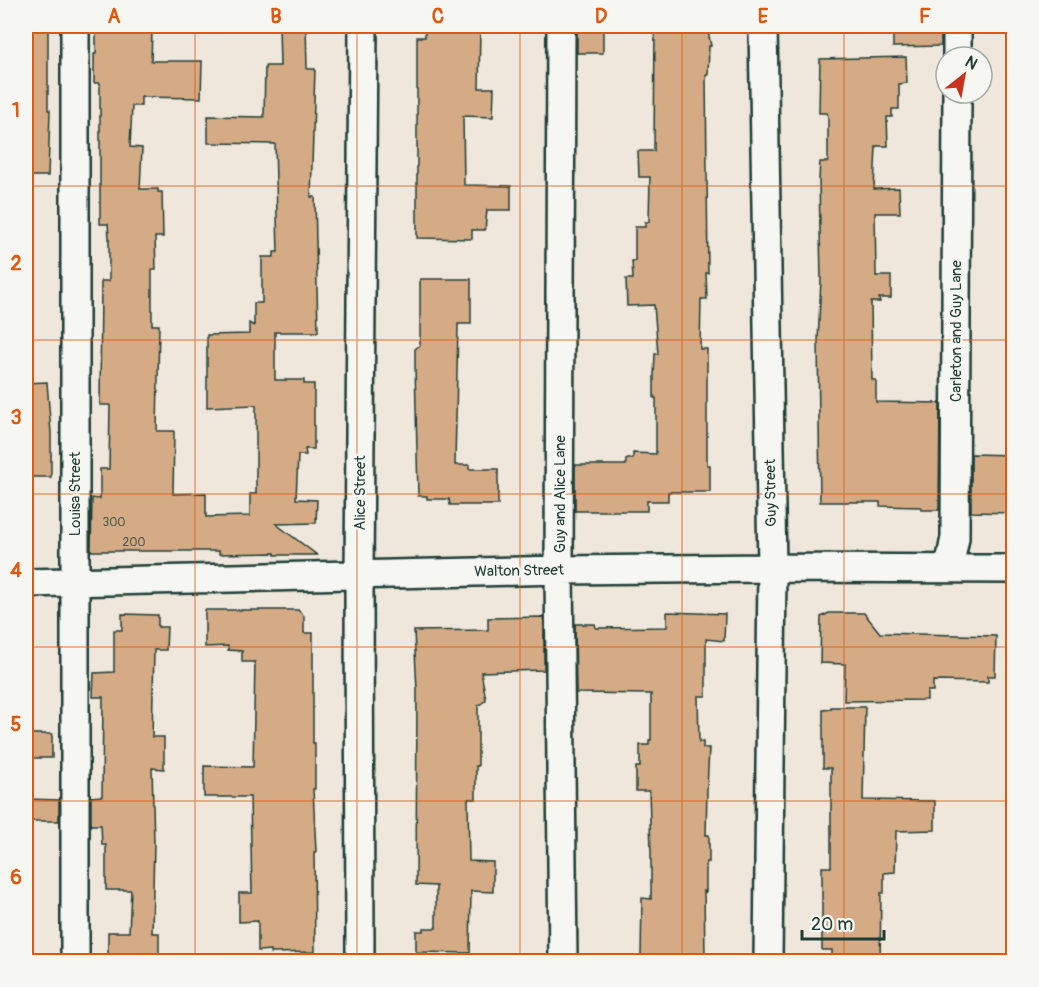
<svg xmlns="http://www.w3.org/2000/svg" width="1039" height="987" font-family="Pangolin,sans-serif">
<rect width="100%" height="100%" fill="#efe7dc"/>
<filter id="ink" filterUnits="userSpaceOnUse"><feTurbulence type="fractalNoise" baseFrequency=".0167" numOctaves="2"/><feDisplacementMap in="SourceGraphic" scale="12" xChannelSelector="R" yChannelSelector="G"/><feConvolveMatrix kernelMatrix="1 2 1 2 8 2 1 2 1" color-interpolation-filters="sRGB"/></filter>
<g filter="url(#ink)">
<path fill="#d5ab86" stroke="#1f3d34" stroke-width="1.5" d="M 26,26 L 48,26 L 48,110 L 50,110 L 48,176 L 26,176 Z
M 279,26 L 306,26 L 307,69 L 315,69 L 311,197 L 315,197 L 318,332 L 275,332 L 275,380 L 304,380 L 304,384 L 314,384 L 314,449 L 305,449 L 306,455 L 298,455 L 296,499 L 317,500 L 316,523 L 276,524 L 317,555 L 275,555 L 275,553 L 219,554 L 219,551 L 91,551 L 92,498 L 100,499 L 100,469 L 109,469 L 110,405 L 100,405 L 101,281 L 109,281 L 109,238 L 108,224 L 100,224 L 100,83 L 94,83 L 94,54 L 96,54 L 96,29 L 147,29 L 147,32 L 152,31 L 151,61 L 202,61 L 201,98 L 141,97 L 141,106 L 132,106 L 130,147 L 142,148 L 140,189 L 158,189 L 158,192 L 162,192 L 163,237 L 155,237 L 156,270 L 152,270 L 152,325 L 159,325 L 157,431 L 174,431 L 173,494 L 206,493 L 206,517 L 250,516 L 250,494 L 256,494 L 256,405 L 207,407 L 207,335 L 249,334 L 249,323 L 254,326 L 254,303 L 262,303 L 262,257 L 274,257 L 274,252 L 278,252 L 275,144 L 208,143 L 208,116 L 264,117 L 265,66 L 280,66 Z
M 425,26 L 480,26 L 479,88 L 494,88 L 493,117 L 463,116 L 464,185 L 511,186 L 511,210 L 487,210 L 485,230 L 472,230 L 472,239 L 417,238 L 417,37 L 425,37 Z
M 577,26 L 603,26 L 603,53 L 577,53 Z
M 655,26 L 707,26 L 711,46 L 709,46 L 708,75 L 706,75 L 708,273 L 706,273 L 707,299 L 701,299 L 700,349 L 707,349 L 707,465 L 710,465 L 710,492 L 668,492 L 668,501 L 647,501 L 647,511 L 575,511 L 575,465 L 626,465 L 626,459 L 633,459 L 633,453 L 656,454 L 656,398 L 654,398 L 654,376 L 655,354 L 658,354 L 654,305 L 627,306 L 626,279 L 633,279 L 632,261 L 635,261 L 635,227 L 645,227 L 645,222 L 649,222 L 650,177 L 639,177 L 638,151 L 654,151 Z
M 893,26 L 941,26 L 941,46 L 893,47 Z
M 906,57 L 907,83 L 899,84 L 899,109 L 892,109 L 892,117 L 887,117 L 888,146 L 876,146 L 874,189 L 899,188 L 900,213 L 875,213 L 876,276 L 891,276 L 891,298 L 879,298 L 880,302 L 871,302 L 872,380 L 876,380 L 876,402 L 940,403 L 939,510 L 921,510 L 921,507 L 880,506 L 880,502 L 820,502 L 818,341 L 821,280 L 819,179 L 820,162 L 828,162 L 828,117 L 827,113 L 819,113 L 820,59 Z
M 420,279 L 471,279 L 471,324 L 458,324 L 455,465 L 469,465 L 469,469 L 498,469 L 498,505 L 450,505 L 449,499 L 427,499 L 427,496 L 418,496 L 415,365 L 415,349 L 420,345 Z
M 47,382 L 51,433 L 51,477 L 26,477 L 26,383 Z
M 971,454 L 1014,455 L 1014,513 L 971,512 Z
M 205,610 L 298,610 L 304,616 L 304,633 L 313,633 L 313,743 L 315,743 L 315,789 L 313,789 L 316,852 L 314,852 L 315,952 L 271,953 L 271,950 L 258,951 L 258,921 L 239,922 L 239,893 L 252,893 L 250,797 L 204,797 L 204,766 L 253,767 L 255,662 L 242,662 L 242,651 L 228,650 L 228,646 L 205,647 Z
M 667,612 L 725,614 L 724,641 L 706,639 L 706,696 L 698,696 L 699,742 L 703,742 L 703,748 L 709,748 L 707,789 L 706,835 L 709,835 L 709,862 L 706,862 L 706,892 L 704,891 L 705,956 L 641,956 L 642,898 L 651,899 L 651,851 L 649,791 L 636,791 L 636,767 L 640,767 L 640,745 L 649,745 L 649,740 L 651,740 L 651,694 L 576,693 L 575,624 L 595,624 L 596,628 L 667,627 Z
M 829,613 L 864,613 L 880,633 L 996,636 L 995,676 L 988,676 L 988,682 L 933,681 L 933,691 L 927,691 L 927,700 L 844,701 L 845,664 L 820,663 L 821,617 Z
M 122,614 L 158,615 L 158,627 L 167,627 L 166,650 L 154,650 L 152,737 L 164,737 L 164,769 L 152,768 L 154,843 L 152,933 L 159,933 L 159,962 L 108,962 L 108,932 L 129,932 L 131,890 L 106,890 L 106,845 L 102,845 L 101,825 L 91,825 L 91,797 L 102,796 L 103,697 L 93,697 L 94,673 L 114,672 L 114,630 L 122,630 Z
M 544,617 L 544,670 L 481,672 L 486,700 L 478,706 L 478,766 L 476,766 L 476,799 L 468,799 L 469,861 L 493,862 L 493,892 L 471,891 L 470,953 L 416,952 L 416,931 L 423,931 L 423,928 L 436,928 L 436,886 L 416,885 L 417,690 L 414,631 L 488,630 L 488,618 Z
M 831,707 L 865,707 L 863,800 L 935,801 L 935,830 L 896,831 L 895,872 L 884,873 L 884,893 L 881,893 L 880,962 L 832,962 L 832,950 L 822,950 L 822,867 L 831,867 L 831,768 L 823,768 L 823,710 L 831,709 Z
M 26,734 L 52,734 L 52,758 L 26,758 Z
M 26,799 L 59,800 L 59,821 L 26,821 Z"/>
<g fill="none" stroke-linecap="round" stroke-linejoin="round">
<g stroke="#1f3d34" stroke-width="32">
<path id="street" d="M 75,26 L 75,962
M 561,26 L 559,570 L 563,962
M 763,26 L 772,568 L 768,962
M 957,57 L 957,26
M 949,568 L 955,538 L 957,93
M 26,583 L 559,570 L 772,568 L 1014,569
M 360,962 L 359,576 L 363,26"/>
</g>
<use href="#street" stroke="#f6f6f2" stroke-width="27"/>
</g>
</g>
<path fill="none" stroke="#de580e" stroke-width="1.5" stroke-opacity="0.55" d="M 195,26 L 195,962M 357,26 L 357,962M 520,26 L 520,962M 682,26 L 682,962M 844,26 L 844,962M 26,186 L 1014,186M 26,340 L 1014,340M 26,494 L 1014,494M 26,647 L 1014,647M 26,801 L 1014,801"/>
<g text-anchor="middle" dominant-baseline="central" stroke-width="4.5" stroke-linejoin="round" paint-order="stroke">
<g font-size="12" fill="#4c5848">
<text x="114" y="522">300</text>
<text x="134" y="542">200</text>
</g>
<g font-size="15" fill="#1f3d34" stroke="#f6f6f2">
<text transform="translate(956 331) rotate(-90)">Carleton and Guy Lane</text>
<text transform="translate(360 493) rotate(-90)">Alice Street</text>
<text transform="translate(771 493) rotate(-91)">Guy Street</text>
<text transform="translate(75 494) rotate(-90)">Louisa Street</text>
<text transform="translate(560 494) rotate(-90)">Guy and Alice Lane</text>
<text transform="translate(519 571) rotate(-1)">Walton Street</text>
</g>
</g>
<rect width="1039" height="987" fill="none" stroke="#f6f6f2" stroke-width="66"/>
<g transform="translate(964 75) rotate(31)"><circle r="28" fill="#f6f6f2" stroke="#a0aca6" stroke-width="1.5"/>
<path d="M0-4.5L10 22L0 15L-10 22Z" fill="#c8321e"/>
<text y="-9" font-size="16" font-weight="bold" text-anchor="middle" fill="#1f3d34">N</text>
</g>
<path d="M802 930v9h82v-9" fill="none" stroke="#1f3d34" stroke-width="3"/>
<text x="811" y="930" font-size="18" fill="#1f3d34" stroke="#f6f6f2" stroke-width="4.5" paint-order="stroke">20 m</text>
<rect x="33" y="33" width="973" height="921" fill="none" stroke="#de580e" stroke-width="2"/>
<g font-size="20" text-anchor="middle" font-weight="bold" fill="#de580e">
<text x="114" y="23">A</text>
<text x="276" y="23">B</text>
<text x="438" y="23">C</text>
<text x="601" y="23">D</text>
<text x="763" y="23">E</text>
<text x="925" y="23">F</text>
<text x="16" y="117">1</text>
<text x="16" y="270">2</text>
<text x="16" y="424">3</text>
<text x="16" y="577">4</text>
<text x="16" y="731">5</text>
<text x="16" y="884">6</text>
</g>
</svg>
